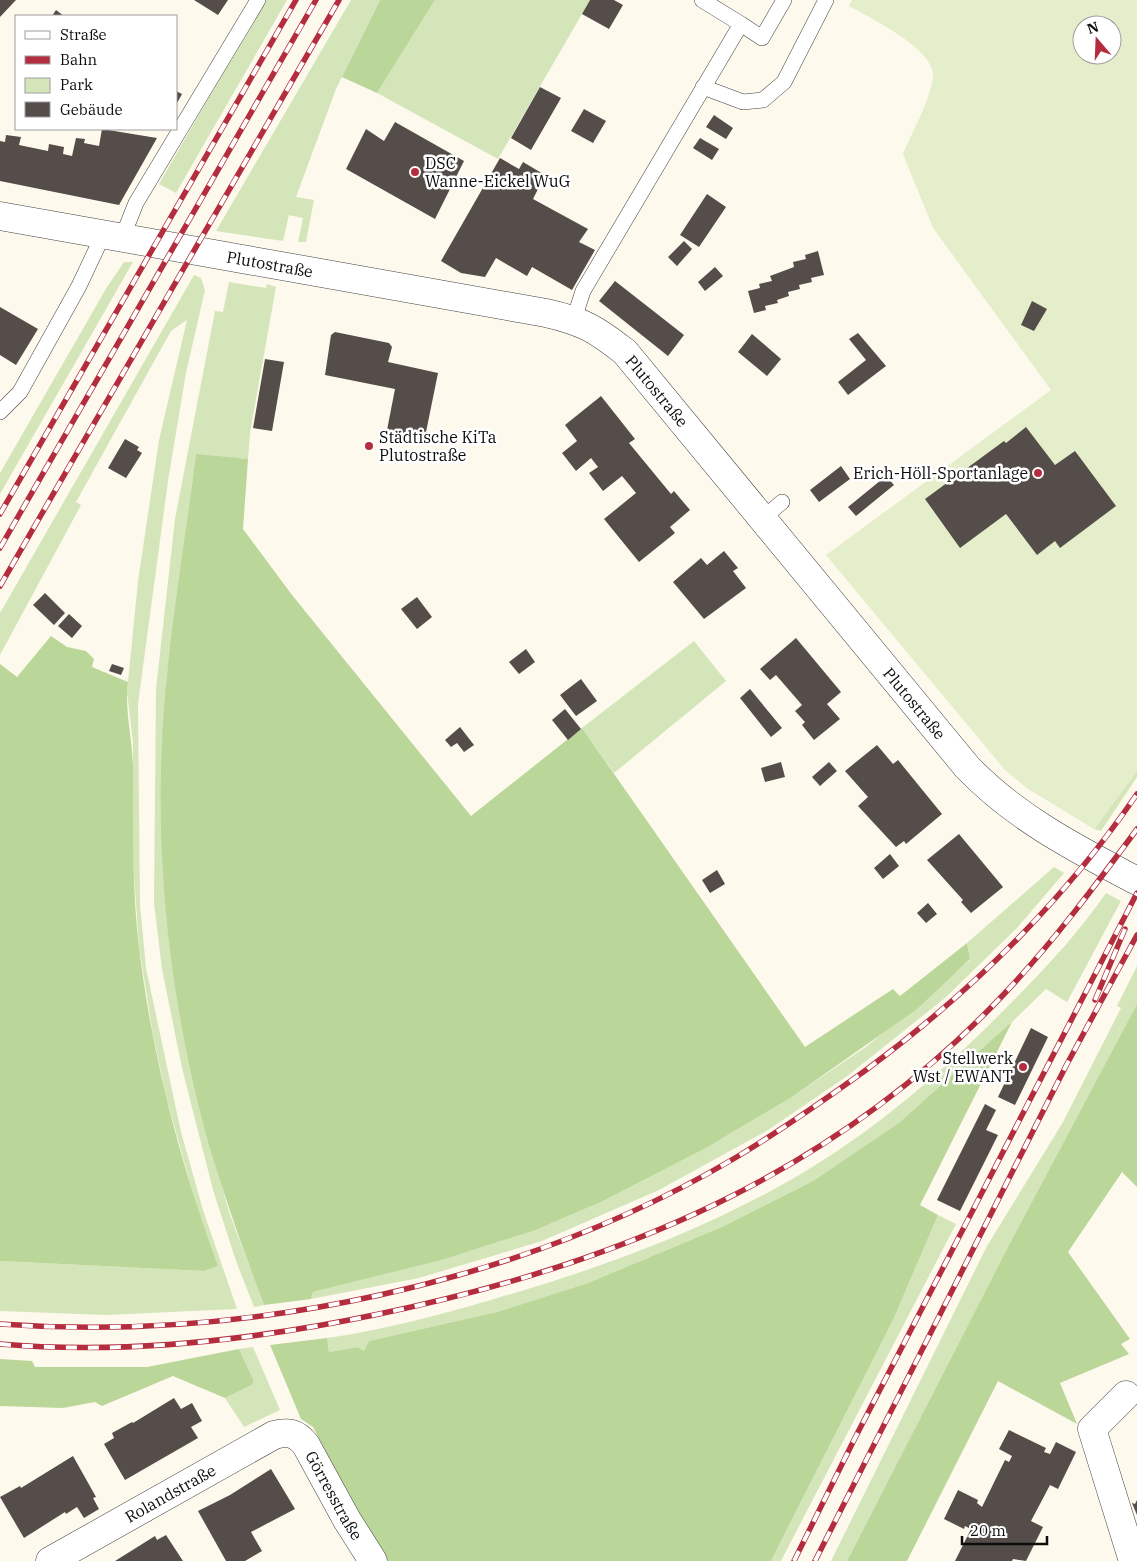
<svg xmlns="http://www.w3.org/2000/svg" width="1137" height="1561" font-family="'IBM Plex Serif',serif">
<rect width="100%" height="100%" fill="#fef9ed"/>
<path fill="#d4e6b9" d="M 265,0 L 287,0 L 176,193 L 159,184 Z
M 351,0 L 380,0 L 336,89 L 296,197 L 314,200 L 306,242 L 298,242 L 303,218 L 289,215 L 283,241 L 216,231 Z
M 435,0 L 590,0 L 498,159 L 377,93 Z
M 124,262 L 133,262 L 0,494 L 0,473 L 107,287 Z
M 194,275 L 201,278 L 205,290 L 186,373 L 168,481 L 138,704 L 140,905 L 146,968 L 181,1132 L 203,1210 L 237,1309 L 106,1315 L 0,1311 L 0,1261 L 204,1271 L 218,1266 L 201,1222 L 167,1100 L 153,1035 L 139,946 L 133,861 L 133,743 L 127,692 L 138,581 L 159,440 L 187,320 L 171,331 L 76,502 L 81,505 L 0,655 L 0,613 Z
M 229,282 L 266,288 L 267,284 L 276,287 L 250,433 L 248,459 L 196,455 L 167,676 L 161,769 L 165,897 L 198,1101 L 229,1212 L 264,1305 L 254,1307 L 236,1261 L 213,1190 L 182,1068 L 162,969 L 154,903 L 156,689 L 175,519 L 215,311 L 223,312 Z
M 694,641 L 726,681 L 614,773 L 582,728 Z
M 1137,771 L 1137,777 L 1101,831 L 1094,829 Z
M 1054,867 L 1064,873 L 1017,928 L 945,998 L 846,1077 L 768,1130 L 659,1190 L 542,1241 L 419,1278 L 311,1299 L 313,1292 L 442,1260 L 536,1230 L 603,1201 L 706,1148 L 792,1097 L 867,1046 L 970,960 L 967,943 Z
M 1106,893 L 1121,901 L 1067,1002 L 1046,989 L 981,1052 L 900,1122 L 813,1181 L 724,1226 L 588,1283 L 497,1312 L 369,1341 L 364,1351 L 358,1347 L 329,1352 L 327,1338 C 384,1330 439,1315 494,1299 C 602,1268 712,1228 809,1169 C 881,1125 947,1068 1006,1008 C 1042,972 1077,935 1106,893 Z
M 1137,966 L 1137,1004 L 1010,1243 L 847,1561 L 831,1561 L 987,1246 L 1063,1122 L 1121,1008 L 1117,1006 Z
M 938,1215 L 956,1224 L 781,1561 L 771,1561 L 893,1320 Z
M 253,1347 L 280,1410 L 244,1427 L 225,1398 L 252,1385 L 254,1381 L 239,1349 Z"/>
<path fill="#bad699" d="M 380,0 L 435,0 L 377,93 L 342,77 Z
M 196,454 L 248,459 L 243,529 L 292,595 L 471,816 L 582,728 L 805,1047 L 893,989 L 900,996 L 967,943 L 970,959 L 917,1009 L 792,1097 L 706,1148 L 603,1201 L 536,1230 L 442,1260 L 313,1292 L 311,1299 L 264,1305 C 244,1252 225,1199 209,1145 C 175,1024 158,895 161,770 C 163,665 183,559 196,454 Z
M 51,636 L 67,647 L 86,651 L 94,659 L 92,667 L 128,682 C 124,708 133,741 133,769 C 133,828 132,888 139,947 C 152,1056 180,1163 218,1266 L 204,1271 L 0,1261 L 0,664 L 17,677 Z
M 1137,1004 L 1137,1187 L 1122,1172 L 1068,1252 L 1130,1339 L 1121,1344 L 1129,1354 L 1060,1383 L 1077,1424 L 998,1381 L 907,1561 L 847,1561 L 1010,1243 Z
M 1012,1022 L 920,1205 L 938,1215 L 893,1320 L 771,1561 L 388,1561 L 353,1504 L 313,1427 L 301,1419 L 270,1345 L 327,1338 L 329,1352 L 358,1347 L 364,1351 L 369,1341 L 497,1312 L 588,1283 L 724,1226 L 813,1181 L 900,1122 Z
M 239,1349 L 254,1381 L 252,1385 L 225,1398 L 173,1376 L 102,1406 L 95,1402 L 63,1408 L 0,1406 L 0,1359 L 32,1361 L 35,1367 L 147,1367 Z"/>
<path fill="#e5eeca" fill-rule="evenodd" d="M 852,0 L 1137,0 L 1137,771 L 1094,829 L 1028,789 L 1005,770 L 826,555 L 1051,390 L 933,228 L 903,154 C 913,130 928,104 933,79 C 938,50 870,18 849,6 ZM 1082,25 L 1112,25 L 1112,55 L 1082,55 Z"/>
<path fill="#554d4a" d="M 0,0 L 16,0 L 0,17 Z
M 194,0 L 228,0 L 218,15 Z
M 590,0 L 614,0 L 623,5 L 609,29 L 582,14 Z
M 56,10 L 64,16 L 52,16 Z
M 540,87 L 561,98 L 531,150 L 511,138 Z
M 176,91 L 182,94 L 176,105 Z
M 584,109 L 606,121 L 593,143 L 571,131 Z
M 714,115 L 733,128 L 726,139 L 706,127 Z
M 395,122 L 464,161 L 435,219 L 346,169 L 366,129 L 384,141 Z
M 102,129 L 157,138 L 119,205 L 0,181 L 0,141 L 5,142 L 6,135 L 21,137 L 19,145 L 48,151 L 49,144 L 64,147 L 63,154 L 72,156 L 76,138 L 85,139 L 84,143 L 99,146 Z
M 700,138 L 719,149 L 712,160 L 693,148 Z
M 500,158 L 519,169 L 523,162 L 545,175 L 533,199 L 588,229 L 579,242 L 595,250 L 572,290 L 532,267 L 527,276 L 496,258 L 485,277 L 461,273 L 441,261 Z
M 707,194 L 726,207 L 699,247 L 680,235 Z
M 684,241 L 692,249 L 677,266 L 668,257 Z
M 818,251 L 824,275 L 811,278 L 812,282 L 799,285 L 800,289 L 788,292 L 789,296 L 777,300 L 778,303 L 765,306 L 766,310 L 754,313 L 748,291 L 760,288 L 759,284 L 772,281 L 770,276 L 794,267 L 793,262 L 806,259 L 805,255 Z
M 715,267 L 723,276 L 705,291 L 698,282 Z
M 615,281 L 684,335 L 668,356 L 599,301 Z
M 1032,301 L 1047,309 L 1034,331 L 1021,325 Z
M 0,307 L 38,329 L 16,365 L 0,355 Z
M 335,332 L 389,343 L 392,347 L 388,362 L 438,373 L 425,437 L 387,430 L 395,389 L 325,375 L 331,335 Z
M 858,333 L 886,366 L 848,395 L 838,382 L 866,360 L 849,339 Z
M 752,334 L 781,359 L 767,376 L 738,352 Z
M 265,359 L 284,362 L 272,431 L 253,428 Z
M 601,396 L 635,439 L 629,443 L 671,494 L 674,491 L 690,510 L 670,527 L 675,533 L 639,562 L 604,519 L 636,493 L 622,476 L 603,491 L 589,473 L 598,467 L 591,458 L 576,471 L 562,453 L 577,441 L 565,425 Z
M 1026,427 L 1055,465 L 1075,451 L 1116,506 L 1060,548 L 1055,541 L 1037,555 L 1006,514 L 960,548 L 925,499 L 1004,441 L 1006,443 Z
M 125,439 L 139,447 L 137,450 L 142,453 L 126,478 L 108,468 Z
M 841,466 L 850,479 L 819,502 L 810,490 Z
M 886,476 L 894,485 L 856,516 L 848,507 Z
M 724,551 L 738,568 L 733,571 L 746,588 L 704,619 L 673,582 L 701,558 L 707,565 Z
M 45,593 L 65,613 L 54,625 L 33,605 Z
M 417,597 L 432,617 L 417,629 L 401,609 Z
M 69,614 L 82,626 L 72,638 L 58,626 Z
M 796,638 L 841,692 L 827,704 L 840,719 L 814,740 L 802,725 L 805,722 L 795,711 L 802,705 L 776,675 L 770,680 L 760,669 Z
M 526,649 L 535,662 L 519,674 L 509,662 Z
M 112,664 L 124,668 L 121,675 L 109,671 Z
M 581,679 L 597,701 L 576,716 L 560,695 Z
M 750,689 L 782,728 L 771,737 L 740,698 Z
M 565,709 L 581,729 L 568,740 L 552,720 Z
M 460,727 L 474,745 L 464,752 L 457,743 L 451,747 L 445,740 Z
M 877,745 L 893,764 L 898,760 L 942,814 L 906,844 L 904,841 L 896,847 L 858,806 L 868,797 L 845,771 Z
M 781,762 L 785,777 L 765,782 L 761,768 Z
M 829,762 L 837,771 L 820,786 L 812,777 Z
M 959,834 L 1003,887 L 971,913 L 961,902 L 963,900 L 927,860 Z
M 890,854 L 899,866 L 883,879 L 874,868 Z
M 717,870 L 725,884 L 710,893 L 702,880 Z
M 928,903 L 937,914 L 926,923 L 917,913 Z
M 1031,1028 L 1048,1037 L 1015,1105 L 998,1097 Z
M 985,1104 L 996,1110 L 986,1130 L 998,1135 L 960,1211 L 937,1200 Z
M 174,1398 L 181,1409 L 192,1403 L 202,1421 L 191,1427 L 198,1438 L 125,1480 L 104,1444 L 114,1438 L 112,1433 L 132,1422 L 133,1423 Z
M 1009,1430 L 1046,1448 L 1044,1452 L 1050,1454 L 1056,1442 L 1076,1452 L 1058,1489 L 1050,1485 L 1031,1521 L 1043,1527 L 1026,1561 L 1013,1559 L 1012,1561 L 955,1561 L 971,1529 L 965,1526 L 964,1529 L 944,1519 L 958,1490 L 978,1500 L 977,1503 L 982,1507 L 1005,1460 L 1009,1462 L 1012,1456 L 999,1449 Z
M 73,1456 L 96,1497 L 93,1498 L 99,1509 L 84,1518 L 77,1507 L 66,1514 L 65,1512 L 24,1538 L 0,1497 L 20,1486 L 21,1488 Z
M 271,1469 L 295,1509 L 251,1532 L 262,1551 L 245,1561 L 226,1561 L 198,1511 L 230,1495 Z
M 1137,1500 L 1137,1515 L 1132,1503 L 1135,1504 Z
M 166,1535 L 183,1561 L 115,1561 L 155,1536 L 157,1540 Z"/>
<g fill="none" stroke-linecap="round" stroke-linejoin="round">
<g stroke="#404040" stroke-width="16">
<path id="service" d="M 741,24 L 762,38 L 784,0
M 703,87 L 743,102 L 763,100 L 784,82 L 826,0
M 122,238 L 136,203 L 258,0
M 574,319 L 583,291 L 741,24 L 702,0
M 0,412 L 20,392 L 79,286 L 103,235
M 762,519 L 782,502"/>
</g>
<g stroke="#404040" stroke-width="29">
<g id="minor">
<path id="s1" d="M 0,216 L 546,313 C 582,321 596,329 625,352 L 967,767 C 1016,818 1075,848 1137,881"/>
<path d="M 1126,1395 L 1092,1429 L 1133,1561"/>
<path id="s2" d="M 50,1561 L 274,1435 C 288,1431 297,1433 306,1445 L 347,1520 L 373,1561"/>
</g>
</g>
<use href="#service" stroke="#fff" stroke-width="15"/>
<use href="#minor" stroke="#fff" stroke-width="28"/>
<g stroke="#b42d3f" stroke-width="5.5">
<path id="rail" d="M 0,514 L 296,0
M 0,548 L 316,0
M 0,586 L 339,0
M 1095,1000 L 1125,929
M 0,1324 C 246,1342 522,1284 735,1158 C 780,1131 823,1101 866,1070 C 970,993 1064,901 1137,794
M 0,1344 C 126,1355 255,1340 379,1314 C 619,1264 834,1175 1005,993 C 1054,941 1095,886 1137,829
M 794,1561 L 856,1436 L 1137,893
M 815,1561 L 1067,1064 L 1137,935"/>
</g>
<use href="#rail" stroke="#fff" stroke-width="4" stroke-dasharray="11" stroke-linecap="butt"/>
</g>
<g fill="#b42d3f" stroke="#fff" stroke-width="2">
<circle cx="415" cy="172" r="5"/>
<circle cx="369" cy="446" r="5"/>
<circle cx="1038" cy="473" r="5"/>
<circle cx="1023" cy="1067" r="5"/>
</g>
<g text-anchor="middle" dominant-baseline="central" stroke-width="5" stroke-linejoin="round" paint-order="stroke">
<g font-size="16" fill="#0d0d0d" stroke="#fff" text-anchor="start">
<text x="425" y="163">DSC<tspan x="425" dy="18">Wanne-Eickel WuG</tspan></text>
<text x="379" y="437">Städtische KiTa<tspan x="379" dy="18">Plutostraße</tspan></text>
<text x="1028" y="473" text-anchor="end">Erich-Höll-Sportanlage</text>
<text x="1013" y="1058" text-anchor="end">Stellwerk<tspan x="1013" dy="18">Wst / EWANT</tspan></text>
</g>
<g font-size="16" fill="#0d0d0d" stroke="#fff">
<text stroke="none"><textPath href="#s1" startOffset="274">Plutostraße</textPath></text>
<text stroke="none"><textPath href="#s1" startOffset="694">Plutostraße</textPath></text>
<text stroke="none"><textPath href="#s1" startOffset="1099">Plutostraße</textPath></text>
<text stroke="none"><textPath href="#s2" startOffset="138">Rolandstraße</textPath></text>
<text stroke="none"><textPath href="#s2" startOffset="351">Görresstraße</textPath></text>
</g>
</g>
<rect x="15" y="15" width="162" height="115" fill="#ffffff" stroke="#9e9e9e"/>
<rect x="25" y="31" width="25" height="8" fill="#ffffff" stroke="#9e9e9e"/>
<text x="60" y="40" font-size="15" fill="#0d0d0d">Straße</text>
<rect x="25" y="56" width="25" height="8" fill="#b42d3f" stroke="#9e9e9e"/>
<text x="60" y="65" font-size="15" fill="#0d0d0d">Bahn</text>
<rect x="25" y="78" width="25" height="15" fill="#d4e6b9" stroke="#9e9e9e"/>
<text x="60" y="90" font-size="15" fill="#0d0d0d">Park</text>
<rect x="25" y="102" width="25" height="15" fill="#554d4a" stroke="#9e9e9e"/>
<text x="60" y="115" font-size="15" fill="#0d0d0d">Gebäude</text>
<g transform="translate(1097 40) rotate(341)"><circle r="24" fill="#ffffff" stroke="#9e9e9e"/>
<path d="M0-4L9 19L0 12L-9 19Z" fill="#b42d3f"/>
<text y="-8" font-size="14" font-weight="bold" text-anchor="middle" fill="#0d0d0d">N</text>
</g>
<path d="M962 1536v8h85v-8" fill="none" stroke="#0d0d0d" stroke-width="2.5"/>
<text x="970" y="1536" font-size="15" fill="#0d0d0d" stroke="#ffffff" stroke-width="4" paint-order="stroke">20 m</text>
</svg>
